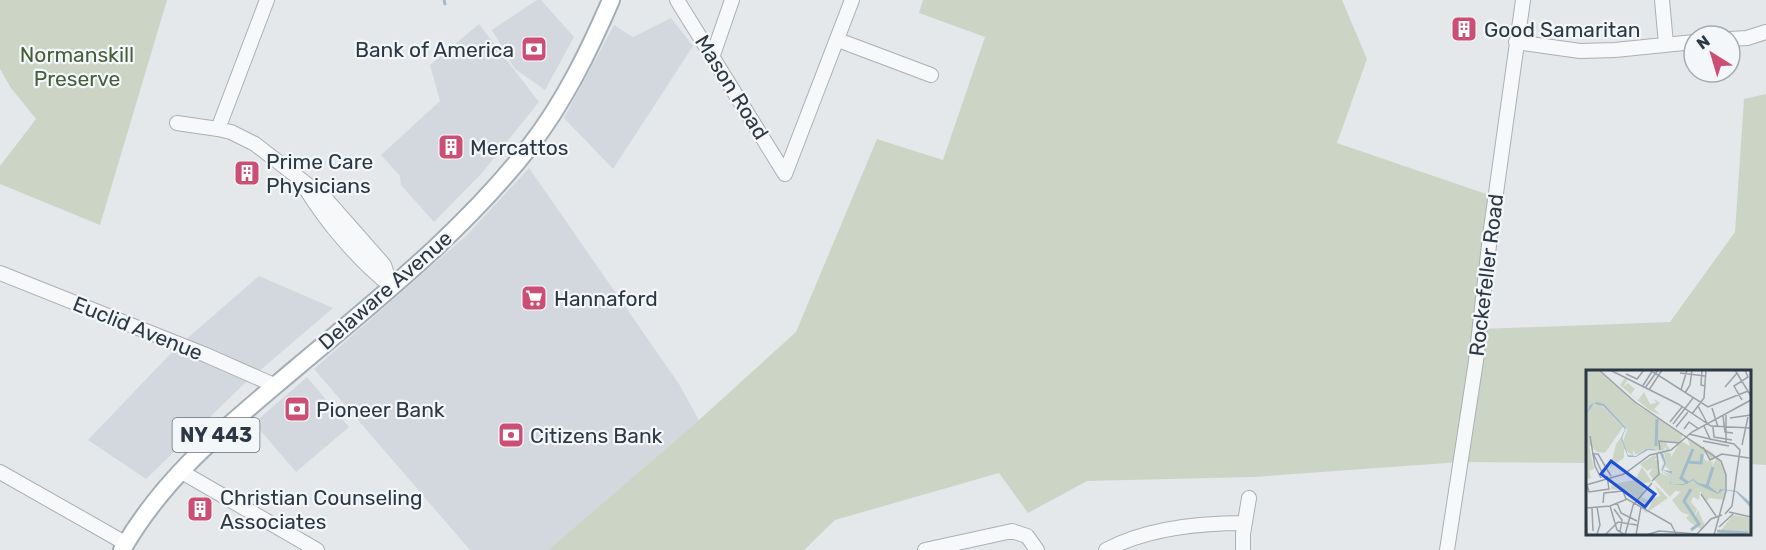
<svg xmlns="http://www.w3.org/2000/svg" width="1766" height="550" font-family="Rubik,sans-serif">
<rect width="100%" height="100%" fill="#e4e8eb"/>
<path fill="#d2d8dd" d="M 537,0 L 541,0 L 574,37 L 545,90 L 515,69 L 492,30 Z
M 671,18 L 693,46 L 613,169 L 564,118 L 614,25 L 633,37 Z
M 479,24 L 539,102 L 482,173 L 434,222 L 401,185 L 400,176 L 381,155 L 440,101 L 430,65 Z
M 529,168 L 679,384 L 699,420 L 548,550 L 470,550 L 314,369 L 467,235 Z
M 259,276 L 333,308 L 244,384 L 146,479 L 88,440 L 175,349 Z
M 307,377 L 349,427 L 296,472 L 254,423 Z"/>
<path fill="#ccd5c5" d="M 0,0 L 167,0 L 100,225 L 0,184 L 0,166 L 36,119 L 11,88 L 0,69 Z
M 923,0 L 1342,0 L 1367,59 L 1337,143 L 1495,197 L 1480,329 L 1670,322 L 1735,232 L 1744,99 L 1766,94 L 1766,465 L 1750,464 L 1750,372 L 1588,372 L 1587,463 L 1461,462 L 1254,477 L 1087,481 L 1028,513 L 999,473 L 835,520 L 804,550 L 548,550 L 699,420 L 796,332 L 877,139 L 943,160 L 985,37 L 919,13 Z"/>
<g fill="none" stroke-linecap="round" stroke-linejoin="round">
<path stroke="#a1bbca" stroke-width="3" d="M 444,0 L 445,4"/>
<g stroke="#a9b0b6" stroke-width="16">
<path id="minor" d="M 677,0 L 785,174
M 1662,0 L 1666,44
M 1730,39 L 1747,38 L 1766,32
M 838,40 L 931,75
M 1516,42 L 1580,51 L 1615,50 L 1694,42
M 713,55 L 732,0
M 177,123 L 218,129 L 231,132 L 255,144 L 326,199 L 384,265 L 391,286
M 218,129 L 267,0
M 785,174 L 852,0
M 306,189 C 327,223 359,261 391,286
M 0,273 L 206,355 L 274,385
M 180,471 L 317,550
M 0,472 L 125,543
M 925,550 L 1012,531 L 1027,536 L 1037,550
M 1106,550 C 1147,528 1199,523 1245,523
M 1243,550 L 1243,534 L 1249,498
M 1447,550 L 1476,361 L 1490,236 L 1523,0"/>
</g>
<g stroke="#a4aeb7" stroke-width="20">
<path id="major" d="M 122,550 C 166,473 230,424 296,368 C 378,299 464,231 530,146 C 564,102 589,51 611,0"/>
</g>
<use href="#minor" stroke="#f7f8fa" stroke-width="14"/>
<use href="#major" stroke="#fff" stroke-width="16"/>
</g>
<defs>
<g id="building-square" transform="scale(1.35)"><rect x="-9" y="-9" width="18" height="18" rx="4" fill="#cb4e74" stroke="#f4f7f9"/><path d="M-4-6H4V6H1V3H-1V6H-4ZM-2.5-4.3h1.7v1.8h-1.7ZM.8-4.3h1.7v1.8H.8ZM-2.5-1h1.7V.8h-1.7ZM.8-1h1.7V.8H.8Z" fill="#fff"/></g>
<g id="bank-square" transform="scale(1.35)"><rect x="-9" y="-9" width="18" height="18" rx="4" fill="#cb4e74" stroke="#f4f7f9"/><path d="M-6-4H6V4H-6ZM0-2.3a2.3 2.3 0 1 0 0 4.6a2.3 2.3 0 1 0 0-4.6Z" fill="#fff"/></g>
<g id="supermarket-square" transform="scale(1.35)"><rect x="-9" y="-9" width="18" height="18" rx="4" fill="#cb4e74" stroke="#f4f7f9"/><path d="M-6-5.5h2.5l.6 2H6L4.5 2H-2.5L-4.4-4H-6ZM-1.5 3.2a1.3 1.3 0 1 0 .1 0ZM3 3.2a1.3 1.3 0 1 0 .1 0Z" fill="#fff"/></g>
</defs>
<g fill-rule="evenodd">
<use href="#building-square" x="1464" y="29"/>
<use href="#bank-square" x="534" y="49"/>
<use href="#building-square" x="451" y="147"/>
<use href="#building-square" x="247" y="173"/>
<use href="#supermarket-square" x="534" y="298"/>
<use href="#bank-square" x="297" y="409"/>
<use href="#bank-square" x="511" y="435"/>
<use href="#building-square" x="200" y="509"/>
</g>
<g text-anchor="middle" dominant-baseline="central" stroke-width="4.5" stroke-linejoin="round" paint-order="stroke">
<rect fill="#f4f7f9" stroke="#68717a" stroke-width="1.5" x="172.5" y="418" width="87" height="34" rx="4.5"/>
<g font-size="20" font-weight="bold" fill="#2c3844">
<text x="216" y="435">NY 443</text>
</g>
<g font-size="21" fill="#2c3844" stroke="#f4f7f9" text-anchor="start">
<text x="1484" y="29">Good Samaritan</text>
<text x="514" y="49" text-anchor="end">Bank of America</text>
<text x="470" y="147">Mercattos</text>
<text x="266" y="161">Prime Care<tspan x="266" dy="24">Physicians</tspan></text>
<text x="554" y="298">Hannaford</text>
<text x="316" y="409">Pioneer Bank</text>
<text x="530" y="435">Citizens Bank</text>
<text x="220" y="497">Christian Counseling<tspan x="220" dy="24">Associates</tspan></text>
</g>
<g font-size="21" fill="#465f3a" stroke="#f4f7f9">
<text x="77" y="54">Normanskill<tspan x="77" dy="24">Preserve</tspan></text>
</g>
<g font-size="21" fill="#2c3844" stroke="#f4f7f9">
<text transform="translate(732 87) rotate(58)">Mason Road</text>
<text transform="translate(1486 275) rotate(-83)">Rockefeller Road</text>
<text transform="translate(385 290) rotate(-41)">Delaware Avenue</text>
<text transform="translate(138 328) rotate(22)">Euclid Avenue</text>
</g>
</g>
<g transform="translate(1586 370)">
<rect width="165" height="165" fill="#e4e8eb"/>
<path d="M 0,0 L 12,0 L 54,37 L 100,66 L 96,65 L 95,71 L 104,76 L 101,67 L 127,83 L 130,86 L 123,90 L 120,79 L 118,87 L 119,90 L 127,92 L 126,97 L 131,87 L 134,91 L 140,105 L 139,130 L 123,128 L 121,131 L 114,121 L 113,130 L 107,127 L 105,132 L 111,139 L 107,150 L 112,140 L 119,156 L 116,160 L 105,153 L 100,148 L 103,145 L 95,142 L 86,130 L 95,122 L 89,121 L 84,127 L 63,104 L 67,98 L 61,101 L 54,94 L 68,85 L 72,87 L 68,90 L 73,90 L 73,102 L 84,107 L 76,102 L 75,99 L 77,94 L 77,102 L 86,104 L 84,114 L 100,115 L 85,114 L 86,102 L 79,96 L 77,100 L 80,93 L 78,82 L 85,83 L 85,87 L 94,72 L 80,73 L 84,80 L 80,81 L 80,76 L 78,81 L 60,79 L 50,85 L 47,80 L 47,86 L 38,79 L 38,88 L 24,98 L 30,74 L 36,66 L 37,72 L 41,59 L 16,33 L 6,34 L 0,41 ZM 39,8 L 41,11 L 37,17 L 42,13 L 49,19 L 52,15 L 45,24 L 52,30 L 58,22 L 64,34 L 70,33 L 68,29 L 74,33 L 68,39 L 75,45 L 63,40 L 34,15 ZM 14,34 L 37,57 L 19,83 L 11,82 L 3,75 L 8,99 L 3,101 L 5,108 L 0,110 L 0,44 L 4,36 ZM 56,97 L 66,112 L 59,113 L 56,127 L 61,130 L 74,126 L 68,114 L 82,128 L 60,143 L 57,140 L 61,141 L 66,132 L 60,135 L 41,121 L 24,119 L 27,114 L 49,110 ZM 147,145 L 165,148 L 165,165 L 131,165 Z" fill="#ccd5c5"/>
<path d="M 11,32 L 18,34 L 40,58 L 36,68 L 42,85 L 50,86 L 60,79 L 66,79 L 77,83 L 80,93 L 77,100 L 86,101 L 85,114 L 98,114 L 107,109 L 112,113 L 122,115 L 132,123 L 134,119 L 151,121 L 165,133 L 165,138 L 150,122 L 137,120 L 132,124 L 111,114 L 107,110 L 98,115 L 84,114 L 86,104 L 76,100 L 78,93 L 73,81 L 62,80 L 50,87 L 42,87 L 35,68 L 39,59 L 17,36 L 8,34 L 0,44 L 4,35 Z" fill="#a1bbca"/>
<path fill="none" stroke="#a1bbca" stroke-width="3" d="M 70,76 L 71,49M 101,92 L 115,93 L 116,84M 102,113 L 95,108 L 107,79M 121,116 L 127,97M 105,119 L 98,131 L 113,154 L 105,160M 131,161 L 162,163"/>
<path fill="none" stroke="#9aa2a8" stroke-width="1.5" d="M 13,0 L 49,32 L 135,91 L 140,105 L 140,121 L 128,165M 24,0 L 92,34 L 125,56 L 165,58M 64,0 L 122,37 L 162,21M 116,0 L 115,15 L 119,16M 149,0 L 165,26M 94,3 L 119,6M 40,4 L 51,9 L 58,0M 56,17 L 67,0M 139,17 L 151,3M 59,18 L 72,0M 63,20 L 76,0M 95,20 L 101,0M 99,23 L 104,15 L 106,0M 156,30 L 148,16 L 162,7 L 159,0M 112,36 L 121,53M 126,38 L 132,57M 106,44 L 118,28 L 120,0M 137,46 L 139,62 L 147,63M 144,48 L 165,45M 84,52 L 96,37M 87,54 L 107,28M 118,56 L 124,69 L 148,74 L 154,80 L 146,136 L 139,144M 90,57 L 102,42M 127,57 L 128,67 L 146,70M 98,59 L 103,52 L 113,59M 103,64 L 124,69M 4,66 L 9,96 L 15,108M 117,71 L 143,76M 140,72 L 140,45M 156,75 L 162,47M 117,77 L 124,90 L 136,84 L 163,88M 74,80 L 73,71 L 94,73M 6,84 L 12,84 L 25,106M 8,85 L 18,107M 66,111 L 73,104 L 71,83M 0,115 L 38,104 L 64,85 L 85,80 L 106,62 L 165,30M 1,115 L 3,122 L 23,119 L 21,106M 115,124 L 130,146M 0,130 L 1,165M 17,133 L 18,123 L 37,121 L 40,129M 31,133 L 35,143 L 51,151M 49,133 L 66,113M 24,136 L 31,160 L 39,165M 0,138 L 24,136 L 41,129 L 85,154 L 90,164M 6,138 L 7,161M 28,139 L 36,150 L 34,162M 143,142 L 165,147M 133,157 L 147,144M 11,164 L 14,155 L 11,137M 19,165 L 32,152 L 51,155M 39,165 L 48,132M 50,165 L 55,137M 60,165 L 73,161 L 111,164 L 125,149 L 136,145"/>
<path fill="#1d4ed8" fill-opacity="0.15" stroke="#1d4ed8" stroke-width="3" d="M 25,91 L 69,124 L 59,137 L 15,104 Z"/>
<rect width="165" height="165" fill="none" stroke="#2c3844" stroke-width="3"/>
</g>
<g transform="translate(1712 54) rotate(323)"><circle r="28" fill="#f4f7f9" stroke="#a4abb1" stroke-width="1.5"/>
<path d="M0-4.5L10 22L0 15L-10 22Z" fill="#cb4e74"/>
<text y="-9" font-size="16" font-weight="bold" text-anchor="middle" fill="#2c3844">N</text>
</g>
</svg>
